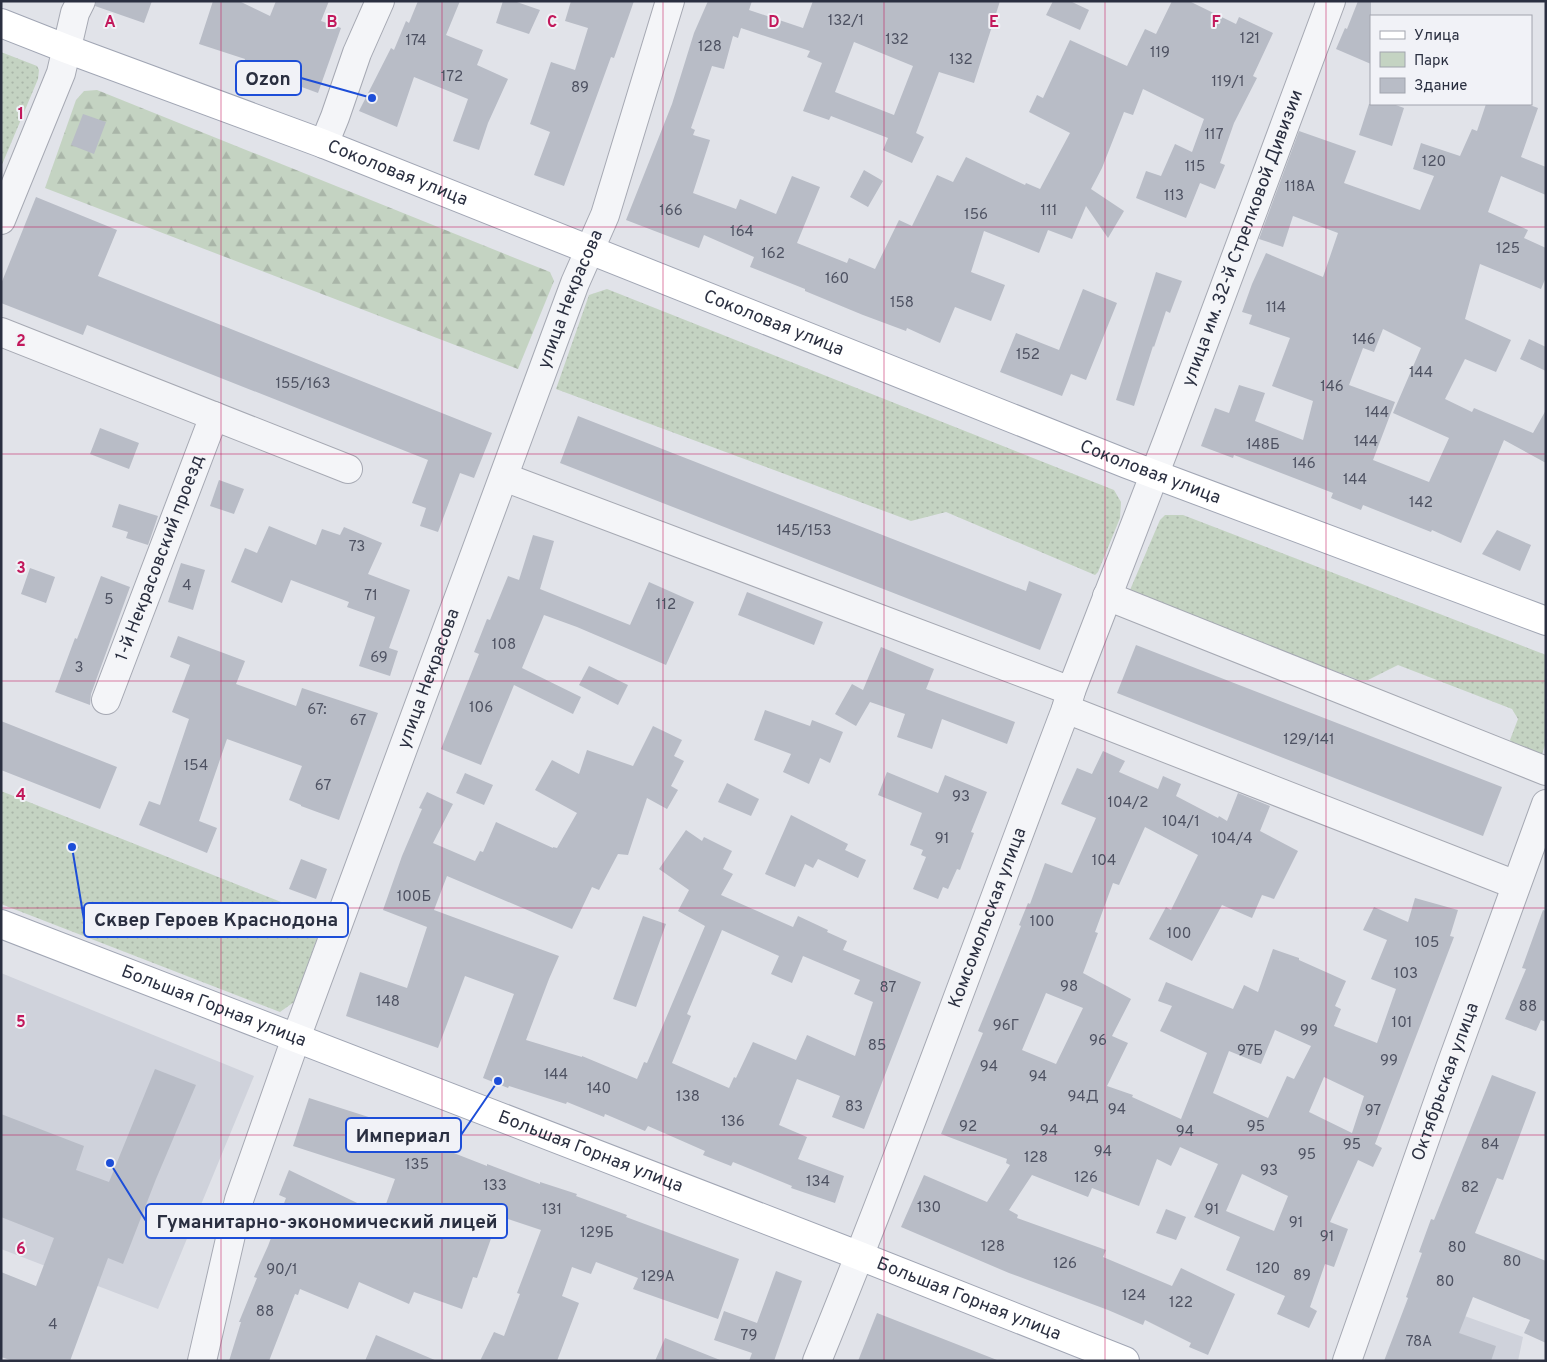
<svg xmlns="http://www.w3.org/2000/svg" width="1547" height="1362" font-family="Overpass,sans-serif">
<defs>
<pattern id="green-dots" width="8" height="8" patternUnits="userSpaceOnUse" patternTransform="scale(1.25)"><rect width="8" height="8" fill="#c4d3c2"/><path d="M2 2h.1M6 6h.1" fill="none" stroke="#a9b5a8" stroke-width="1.8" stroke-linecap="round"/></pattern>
<pattern id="forest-firs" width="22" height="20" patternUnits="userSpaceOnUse" patternTransform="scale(1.25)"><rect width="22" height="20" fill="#c4d3c2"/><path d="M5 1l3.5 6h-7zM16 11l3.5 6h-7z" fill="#a9b5a8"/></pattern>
</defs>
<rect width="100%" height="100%" fill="#e1e3e9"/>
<path fill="#cfd2db" d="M 1,973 L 254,1076 L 158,1309 L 1,1249 Z
M 1459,1314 L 1523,1337 L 1518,1361 L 1442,1361 Z"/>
<path fill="url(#green-dots)" d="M 1,52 L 37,66 L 39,70 L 38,79 L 1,167 Z
M 607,289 L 1114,490 L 1121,502 L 1120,518 L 1098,572 L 1095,575 L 946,512 L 911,521 L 556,389 L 589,295 Z
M 1165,515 L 1183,515 L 1546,655 L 1546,742 L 1541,757 L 1516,749 L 1510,740 L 1518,719 L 1512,709 L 1398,665 L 1368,680 L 1359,680 L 1134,596 L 1130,590 L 1160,520 Z
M 1,791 L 324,919 L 294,1002 L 280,1012 L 1,904 Z"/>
<path fill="url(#forest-firs)" d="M 97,90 L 550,272 L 554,281 L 518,369 L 45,188 L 76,100 L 84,91 Z"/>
<path fill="#b8bcc6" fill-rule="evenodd" d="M 96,1 L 152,1 L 144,23 L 95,6 Z
M 213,1 L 239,1 L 270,16 L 276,1 L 329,1 L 321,21 L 341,28 L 318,93 L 277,78 L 244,63 L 245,59 L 199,44 Z
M 418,1 L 460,1 L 446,35 L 483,50 L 477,65 L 508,79 L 488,123 L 479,150 L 453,141 L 468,99 L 414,77 L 397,127 L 359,111 L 391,48 L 394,50 L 406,21 L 409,23 Z
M 503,1 L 514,1 L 540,10 L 529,34 L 496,23 Z
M 571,1 L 634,1 L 614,58 L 611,57 L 564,186 L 534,175 L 550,132 L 530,124 L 551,62 L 575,70 L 588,28 L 565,21 Z
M 708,1 L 752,1 L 749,10 L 803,28 L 813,1 L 1000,1 L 974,83 L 939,72 L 916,133 L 924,137 L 912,163 L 883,150 L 888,138 L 831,116 L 829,120 L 803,111 L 822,63 L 807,57 L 810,51 L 741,28 L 738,38 L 733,36 L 724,69 L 712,66 L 691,128 L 695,130 L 693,135 L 710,140 L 693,193 L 736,209 L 740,199 L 776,214 L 792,176 L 820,187 L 797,243 L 847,263 L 849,258 L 875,269 L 899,220 L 912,226 L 937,175 L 953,182 L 966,157 L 1025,185 L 1026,183 L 1040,189 L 1070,133 L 1029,112 L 1037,95 L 1043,98 L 1070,40 L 1127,66 L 1145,29 L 1156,34 L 1172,1 L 1189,1 L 1236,24 L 1239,17 L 1273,33 L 1253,76 L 1257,78 L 1234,123 L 1220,163 L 1225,165 L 1215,189 L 1200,183 L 1186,218 L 1136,198 L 1146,171 L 1161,176 L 1175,144 L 1192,152 L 1204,119 L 1143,89 L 1133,115 L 1124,112 L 1102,168 L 1091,189 L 1124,211 L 1108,238 L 1086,206 L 1072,239 L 1048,230 L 1039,253 L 984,231 L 971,272 L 1005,285 L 991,321 L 955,307 L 940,343 L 907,328 L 906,331 L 863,315 L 805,291 L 805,289 L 750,267 L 754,257 L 704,235 L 699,248 L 626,220 L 672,104 L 694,33 ZM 854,42 L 913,66 L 894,115 L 835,92 Z
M 1053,1 L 1070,1 L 1089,10 L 1080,30 L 1046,15 Z
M 1358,1 L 1371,1 L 1371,64 L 1336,49 L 1345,28 L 1347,29 Z
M 1369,104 L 1393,104 L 1404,108 L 1392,146 L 1359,135 Z
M 1486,104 L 1527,104 L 1538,108 L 1521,157 L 1546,167 L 1546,195 L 1501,176 L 1488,212 L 1528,230 L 1524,238 L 1546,248 L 1546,277 L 1541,289 L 1480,264 L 1465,319 L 1511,340 L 1496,372 L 1465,359 L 1445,399 L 1472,412 L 1474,408 L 1533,433 L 1546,410 L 1546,463 L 1504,440 L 1461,543 L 1432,530 L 1431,532 L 1363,505 L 1361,510 L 1331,498 L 1333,493 L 1234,455 L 1233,458 L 1201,446 L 1215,408 L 1229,413 L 1239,385 L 1265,393 L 1255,421 L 1303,440 L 1313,401 L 1272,386 L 1290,338 L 1249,324 L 1252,315 L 1242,312 L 1252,284 L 1266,253 L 1323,277 L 1338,233 L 1293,216 L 1283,247 L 1259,239 L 1299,131 L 1356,151 L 1344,183 L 1420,210 L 1434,176 L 1413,169 L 1421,143 L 1460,156 L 1472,129 L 1477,131 ZM 1383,329 L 1421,348 L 1393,413 L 1449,438 L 1429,482 L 1373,460 L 1395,402 L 1349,385 L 1363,348 L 1374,352 Z
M 83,114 L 106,122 L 94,154 L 71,145 Z
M 864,170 L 883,181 L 868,207 L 850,197 Z
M 36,197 L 117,230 L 98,276 L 492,433 L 474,478 L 460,473 L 438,532 L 420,526 L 426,508 L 412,503 L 428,460 L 87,325 L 83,335 L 1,303 L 1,284 Z
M 1156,272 L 1182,281 L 1170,313 L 1166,311 L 1154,347 L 1153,346 L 1134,406 L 1116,400 Z
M 1083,289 L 1117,303 L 1086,380 L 1071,374 L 1062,396 L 1000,372 L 1016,333 L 1059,350 Z
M 1529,339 L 1546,347 L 1546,371 L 1520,359 Z
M 578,416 L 1026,591 L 1029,581 L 1062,594 L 1040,650 L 560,463 Z
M 100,428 L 139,443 L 129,469 L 90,454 Z
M 219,480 L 244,489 L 234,514 L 210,506 Z
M 119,504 L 158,516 L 148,545 L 126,538 L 128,532 L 112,527 Z
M 269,526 L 316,545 L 322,529 L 340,535 L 344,527 L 382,543 L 368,574 L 410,590 L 389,648 L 398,651 L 390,676 L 359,666 L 375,617 L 347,607 L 349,602 L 291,580 L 282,603 L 231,582 L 245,548 L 257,553 Z
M 1497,530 L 1531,545 L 1520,571 L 1482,554 Z
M 533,535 L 554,541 L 540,589 L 630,625 L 649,582 L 694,602 L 666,665 L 577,627 L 544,615 L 522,668 L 581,697 L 573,714 L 514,685 L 481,765 L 441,749 L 479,654 L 474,652 L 487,619 L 490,620 L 508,576 L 519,580 Z
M 181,563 L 205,570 L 193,610 L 168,602 Z
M 30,568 L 55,577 L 46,603 L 21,594 Z
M 101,576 L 130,587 L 91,694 L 90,705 L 55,692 L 75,638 L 77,639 Z
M 747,592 L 823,622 L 814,645 L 738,615 Z
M 178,636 L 245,661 L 236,684 L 296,706 L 302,688 L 378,713 L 339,820 L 301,806 L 301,805 L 289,800 L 302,766 L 227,739 L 199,821 L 217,828 L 207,853 L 139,825 L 149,801 L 160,805 L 189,719 L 172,712 L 190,665 L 170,657 Z
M 1136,645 L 1502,787 L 1483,836 L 1117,693 Z
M 881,647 L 934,669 L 926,689 L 1015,722 L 1007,744 L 942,719 L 932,749 L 897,737 L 905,714 L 870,702 L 856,726 L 835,714 L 852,684 L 863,690 Z
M 589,666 L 628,685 L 618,705 L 579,685 Z
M 765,710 L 810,726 L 812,720 L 843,732 L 830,763 L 820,758 L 809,784 L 783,772 L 791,754 L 754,740 Z
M 1,721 L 117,767 L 100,809 L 1,770 Z
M 653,726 L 682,740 L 674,756 L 684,761 L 671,786 L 678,790 L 667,809 L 647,798 L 628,855 L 618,854 L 599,890 L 592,887 L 572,929 L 447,876 L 434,910 L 559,956 L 549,979 L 526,1040 L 582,1057 L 582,1056 L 637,1079 L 644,1062 L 647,1063 L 705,926 L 678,911 L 689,890 L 659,869 L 686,830 L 702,841 L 704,837 L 732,851 L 723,869 L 733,874 L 721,895 L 793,927 L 798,916 L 828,930 L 827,932 L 847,941 L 843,950 L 921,982 L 864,1129 L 832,1117 L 840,1096 L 797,1079 L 779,1125 L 807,1137 L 798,1159 L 844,1176 L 835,1203 L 791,1188 L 792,1186 L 733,1162 L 731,1166 L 703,1155 L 705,1151 L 648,1126 L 645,1131 L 605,1114 L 604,1117 L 567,1102 L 566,1104 L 509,1086 L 508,1088 L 483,1078 L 514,994 L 465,976 L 438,1048 L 346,1016 L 360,972 L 407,988 L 427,927 L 383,910 L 402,856 L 422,809 L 419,808 L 427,792 L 453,804 L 433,843 L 475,861 L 480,851 L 483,852 L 496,822 L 553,848 L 553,847 L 557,848 L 577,813 L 535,790 L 552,760 L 579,774 L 587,750 L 633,766 ZM 722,930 L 779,956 L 771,974 L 792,983 L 803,956 L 860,980 L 854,994 L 873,1002 L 855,1056 L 807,1035 L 796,1060 L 753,1042 L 736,1078 L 734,1077 L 729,1088 L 672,1063 L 691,1016 L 687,1014 Z
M 1103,751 L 1125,761 L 1119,772 L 1158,789 L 1163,776 L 1181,784 L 1176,796 L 1218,818 L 1219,816 L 1227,821 L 1238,793 L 1270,806 L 1260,831 L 1298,851 L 1274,899 L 1262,895 L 1252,918 L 1222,905 L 1192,961 L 1149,939 L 1166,907 L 1171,910 L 1198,855 L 1145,827 L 1119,885 L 1113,883 L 1095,932 L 1098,933 L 1083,973 L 1131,999 L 1112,1036 L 1128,1043 L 1107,1086 L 1133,1095 L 1132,1097 L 1181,1119 L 1207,1053 L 1160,1031 L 1172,1006 L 1158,1001 L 1166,982 L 1233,1009 L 1244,985 L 1258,992 L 1273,949 L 1299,958 L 1299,960 L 1346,981 L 1335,1006 L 1341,1009 L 1334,1026 L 1377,1043 L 1396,989 L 1371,979 L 1387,940 L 1363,930 L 1374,907 L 1408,922 L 1415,898 L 1458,910 L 1450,936 L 1454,937 L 1375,1144 L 1382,1148 L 1373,1167 L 1358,1160 L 1330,1222 L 1348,1229 L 1334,1267 L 1325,1264 L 1310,1307 L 1317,1311 L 1309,1328 L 1277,1314 L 1285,1296 L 1226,1270 L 1240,1237 L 1194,1217 L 1218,1164 L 1180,1147 L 1171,1166 L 1157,1159 L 1139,1206 L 1092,1188 L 1088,1197 L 1032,1175 L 1009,1210 L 1018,1215 L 1017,1218 L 1106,1250 L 1103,1257 L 1172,1286 L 1181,1268 L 1235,1294 L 1208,1355 L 1189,1347 L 1191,1343 L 1145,1320 L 1143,1325 L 1108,1310 L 1009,1273 L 901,1227 L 924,1175 L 987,1202 L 1010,1165 L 1006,1163 L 1007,1159 L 941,1134 L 983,1033 L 978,1031 L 1021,926 L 1019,925 L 1028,903 L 1030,904 L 1045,863 L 1072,873 L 1096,818 L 1061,804 L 1077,768 L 1092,774 ZM 1046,993 L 1083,1008 L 1056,1064 L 1022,1050 ZM 1275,1030 L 1311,1046 L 1294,1079 L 1287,1076 L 1268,1118 L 1213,1093 L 1229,1051 L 1261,1064 ZM 1324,1077 L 1364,1096 L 1352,1133 L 1309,1112 ZM 1242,1174 L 1288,1196 L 1274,1231 L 1226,1211 Z
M 887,772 L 938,793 L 945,775 L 987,792 L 971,832 L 974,833 L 960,870 L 957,869 L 948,889 L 943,887 L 938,899 L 913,889 L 926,857 L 921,855 L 923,850 L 910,845 L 922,813 L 878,795 Z
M 465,773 L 493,785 L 484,805 L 456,793 Z
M 727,783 L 759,799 L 751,816 L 718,802 Z
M 791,815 L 848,844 L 845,850 L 866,860 L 858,878 L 818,859 L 813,868 L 805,864 L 795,887 L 765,874 Z
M 301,859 L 327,869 L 316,899 L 289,889 Z
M 1543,910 L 1546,911 L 1546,1022 L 1541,1020 L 1536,1031 L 1505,1019 L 1526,969 L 1522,968 Z
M 643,916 L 666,924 L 636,1007 L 613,999 Z
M 155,1069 L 196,1085 L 156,1179 L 123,1264 L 108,1258 L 70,1361 L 13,1361 L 1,1357 L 1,1272 L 36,1286 L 54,1238 L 1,1217 L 1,1114 L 84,1146 L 76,1170 L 109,1182 Z
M 1492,1075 L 1536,1092 L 1503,1180 L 1497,1178 L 1475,1233 L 1546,1261 L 1546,1343 L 1524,1333 L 1530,1320 L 1473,1297 L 1459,1333 L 1496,1346 L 1491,1361 L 1384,1361 L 1408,1298 L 1406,1297 L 1422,1253 L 1419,1252 L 1431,1219 L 1434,1220 Z
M 309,1098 L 378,1120 L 377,1123 L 487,1166 L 487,1164 L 540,1184 L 540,1182 L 577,1194 L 576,1196 L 627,1215 L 626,1217 L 739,1259 L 718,1319 L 633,1289 L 638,1278 L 596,1262 L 591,1274 L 572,1267 L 562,1296 L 579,1303 L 557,1361 L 480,1361 L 494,1332 L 504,1336 L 520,1294 L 517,1293 L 541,1230 L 499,1216 L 477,1278 L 473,1277 L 462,1309 L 414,1292 L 409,1304 L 359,1282 L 348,1309 L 300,1289 L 298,1295 L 295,1294 L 269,1361 L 229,1361 L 241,1322 L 239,1322 L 257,1278 L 254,1277 L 268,1246 L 286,1198 L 279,1195 L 289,1170 L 382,1215 L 395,1179 L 293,1146 Z
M 1166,1209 L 1186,1217 L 1176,1240 L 1156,1233 Z
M 776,1271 L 802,1281 L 774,1361 L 749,1361 L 752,1353 L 714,1340 L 724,1311 L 757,1323 Z
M 877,1313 L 997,1360 L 996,1361 L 858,1361 Z
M 376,1335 L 437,1361 L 365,1361 Z
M 665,1338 L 720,1360 L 720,1361 L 655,1361 Z"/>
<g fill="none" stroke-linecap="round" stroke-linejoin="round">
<g stroke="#a6a9b3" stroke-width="30">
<g id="minor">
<path d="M 324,144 L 335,117 L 357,53 L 380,1"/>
<path d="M 1,220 L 61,73 L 75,13 L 81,1"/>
<path d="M 1,332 L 348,469"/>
<path d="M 504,477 L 1071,691"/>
<path d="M 1107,596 L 1546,771"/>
<path id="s1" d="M 106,700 L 214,416"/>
<path d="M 1066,709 L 1516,885"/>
<path id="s2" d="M 202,1361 L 239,1200 L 296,1038 L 575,283 L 605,215 L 670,1"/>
<path id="s3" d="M 817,1361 C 905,1146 983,927 1066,709 L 1071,691 L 1168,439 L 1331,1"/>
<path id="s4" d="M 1347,1361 L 1450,1068 L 1546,804"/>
</g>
</g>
<g stroke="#a1a6b4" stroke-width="30">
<g id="major">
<path id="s5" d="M 1,23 L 67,49 L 324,144 L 1127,464 L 1546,621"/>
<path id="s6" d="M 1,924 L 860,1256 L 1125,1361"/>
</g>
</g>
<use href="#minor" stroke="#f4f5f8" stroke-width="28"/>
<use href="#major" stroke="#fff" stroke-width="28"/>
</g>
<path fill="none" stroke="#c2185b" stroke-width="1" stroke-opacity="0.55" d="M 221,1 L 221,1361M 442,1 L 442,1361M 663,1 L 663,1361M 884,1 L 884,1361M 1105,1 L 1105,1361M 1326,1 L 1326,1361M 1,227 L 1546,227M 1,454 L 1546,454M 1,681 L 1546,681M 1,908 L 1546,908M 1,1135 L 1546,1135"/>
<g text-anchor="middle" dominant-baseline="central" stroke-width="4" stroke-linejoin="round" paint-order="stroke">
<g font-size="15" fill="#4e5262">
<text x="846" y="21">132/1</text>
<text x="1250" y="39">121</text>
<text x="897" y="40">132</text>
<text x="416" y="41">174</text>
<text x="710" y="47">128</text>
<text x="1160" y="53">119</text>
<text x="961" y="60">132</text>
<text x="452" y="77">172</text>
<text x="1228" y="82">119/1</text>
<text x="580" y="88">89</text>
<text x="1214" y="135">117</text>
<text x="1434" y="162">120</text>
<text x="1195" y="167">115</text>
<text x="1300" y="187">118А</text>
<text x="1174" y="196">113</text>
<text x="671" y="211">166</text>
<text x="1049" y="211">111</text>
<text x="976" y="215">156</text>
<text x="742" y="232">164</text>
<text x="1508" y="249">125</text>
<text x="773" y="254">162</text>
<text x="837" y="279">160</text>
<text x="902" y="303">158</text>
<text x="1276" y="308">114</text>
<text x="1364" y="340">146</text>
<text x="1028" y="355">152</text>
<text x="1421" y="373">144</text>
<text x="303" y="384">155/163</text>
<text x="1332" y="387">146</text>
<text x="1377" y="413">144</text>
<text x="1366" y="442">144</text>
<text x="1263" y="445">148Б</text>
<text x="1304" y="464">146</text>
<text x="1355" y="480">144</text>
<text x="1421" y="503">142</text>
<text x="804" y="531">145/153</text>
<text x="357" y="547">73</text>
<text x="187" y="586">4</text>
<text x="371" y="596">71</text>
<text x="109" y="600">5</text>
<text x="666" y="605">112</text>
<text x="504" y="645">108</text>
<text x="379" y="658">69</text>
<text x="79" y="668">3</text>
<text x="481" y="708">106</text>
<text x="317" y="710">67:</text>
<text x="358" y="721">67</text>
<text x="1309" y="740">129/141</text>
<text x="196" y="766">154</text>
<text x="323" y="786">67</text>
<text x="961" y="797">93</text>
<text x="1128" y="803">104/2</text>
<text x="1181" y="822">104/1</text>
<text x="942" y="839">91</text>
<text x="1232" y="839">104/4</text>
<text x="1104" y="861">104</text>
<text x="414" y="897">100Б</text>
<text x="1042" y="922">100</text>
<text x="1179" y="934">100</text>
<text x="1427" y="943">105</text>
<text x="1406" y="974">103</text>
<text x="1069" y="987">98</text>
<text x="888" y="988">87</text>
<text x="388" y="1002">148</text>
<text x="1528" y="1007">88</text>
<text x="1402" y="1023">101</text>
<text x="1006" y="1026">96Г</text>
<text x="1309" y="1031">99</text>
<text x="1098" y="1041">96</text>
<text x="877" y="1046">85</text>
<text x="1250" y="1051">97Б</text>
<text x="1389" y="1061">99</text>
<text x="989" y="1067">94</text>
<text x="556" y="1075">144</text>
<text x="1038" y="1077">94</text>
<text x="599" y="1089">140</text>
<text x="688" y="1097">138</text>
<text x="1083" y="1097">94Д</text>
<text x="854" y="1107">83</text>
<text x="1117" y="1110">94</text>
<text x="1373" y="1111">97</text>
<text x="733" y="1122">136</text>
<text x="968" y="1127">92</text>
<text x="1256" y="1127">95</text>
<text x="1049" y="1131">94</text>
<text x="1185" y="1132">94</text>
<text x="1352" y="1145">95</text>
<text x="1490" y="1145">84</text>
<text x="1103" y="1152">94</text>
<text x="1307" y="1155">95</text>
<text x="1036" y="1158">128</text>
<text x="417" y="1165">135</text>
<text x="1269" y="1171">93</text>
<text x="1086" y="1178">126</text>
<text x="818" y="1182">134</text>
<text x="495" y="1186">133</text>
<text x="1470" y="1188">82</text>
<text x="929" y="1208">130</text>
<text x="552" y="1210">131</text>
<text x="1212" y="1210">91</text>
<text x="1296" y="1223">91</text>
<text x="597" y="1233">129Б</text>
<text x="1327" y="1237">91</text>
<text x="993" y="1247">128</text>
<text x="1457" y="1248">80</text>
<text x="1512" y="1262">80</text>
<text x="1065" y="1264">126</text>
<text x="1268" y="1269">120</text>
<text x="282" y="1270">90/1</text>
<text x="1302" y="1276">89</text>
<text x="658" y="1277">129А</text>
<text x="1445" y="1282">80</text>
<text x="1134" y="1296">124</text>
<text x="1181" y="1303">122</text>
<text x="265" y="1312">88</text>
<text x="53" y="1325">4</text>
<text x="749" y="1336">79</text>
<text x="1419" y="1342">78А</text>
</g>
<g font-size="18" fill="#2a2f40" stroke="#f1f2f7">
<text stroke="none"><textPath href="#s5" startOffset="424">Соколовая улица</textPath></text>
<text stroke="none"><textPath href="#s3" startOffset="1201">улица им. 32-й Стрелковой Дивизии</textPath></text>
<text stroke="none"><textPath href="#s2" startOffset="1125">улица Некрасова</textPath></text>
<text stroke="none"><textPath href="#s5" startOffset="829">Соколовая улица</textPath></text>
<text stroke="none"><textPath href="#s5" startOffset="1234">Соколовая улица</textPath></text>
<text stroke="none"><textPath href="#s1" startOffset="152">1-й Некрасовский проезд</textPath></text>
<text stroke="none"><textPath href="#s2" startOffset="720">улица Некрасова</textPath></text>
<text stroke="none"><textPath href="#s3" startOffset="475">Комсомольская улица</textPath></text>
<text stroke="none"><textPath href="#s6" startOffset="228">Большая Горная улица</textPath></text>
<text stroke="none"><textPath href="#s4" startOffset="296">Октябрьская улица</textPath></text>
<text stroke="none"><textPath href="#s6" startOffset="632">Большая Горная улица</textPath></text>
<text stroke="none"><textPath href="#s6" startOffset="1038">Большая Горная улица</textPath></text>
</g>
</g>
<g font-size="16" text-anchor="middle" font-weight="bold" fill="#c2185b" stroke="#f1f2f7" stroke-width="4" stroke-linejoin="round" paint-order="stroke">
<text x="110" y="27">A</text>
<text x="332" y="27">B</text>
<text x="552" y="27">C</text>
<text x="774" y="27">D</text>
<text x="994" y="27">E</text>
<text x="1216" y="27">F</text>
<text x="21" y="119">1</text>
<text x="21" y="346">2</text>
<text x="21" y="573">3</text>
<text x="21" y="800">4</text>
<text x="21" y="1027">5</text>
<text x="21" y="1254">6</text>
</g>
<path fill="none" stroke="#1d4ed8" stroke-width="2" d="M372 98L301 78M72 847L84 920M498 1081L461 1135M110 1163L146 1221"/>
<g fill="#1d4ed8" stroke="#f1f2f7" stroke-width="2">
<circle cx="372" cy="98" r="5"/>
<circle cx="72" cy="847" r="5"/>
<circle cx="498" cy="1081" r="5"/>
<circle cx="110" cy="1163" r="5"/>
</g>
<g fill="#f1f2f7" stroke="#1d4ed8" stroke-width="2">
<rect x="236" y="61" width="65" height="34" rx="5"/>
<rect x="84" y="903" width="264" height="34" rx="5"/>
<rect x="346" y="1118" width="115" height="34" rx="5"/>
<rect x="146" y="1204" width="361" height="34" rx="5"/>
</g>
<g font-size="19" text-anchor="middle" font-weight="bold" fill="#2a2f40">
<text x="268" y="85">Ozon</text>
<text x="216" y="926">Сквер Героев Краснодона</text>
<text x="403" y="1142">Империал</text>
<text x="327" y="1228">Гуманитарно-экономический лицей</text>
</g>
<rect width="1547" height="1362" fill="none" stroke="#2a2f40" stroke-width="5"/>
<rect x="1370" y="15" width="162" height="90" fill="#f1f2f7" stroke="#a1a4ae"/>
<rect x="1380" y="31" width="25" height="8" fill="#ffffff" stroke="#a1a4ae"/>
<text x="1414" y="40" font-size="15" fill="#2a2f40">Улица</text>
<rect x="1380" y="52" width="25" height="15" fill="#c4d3c2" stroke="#a1a4ae"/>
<text x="1414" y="65" font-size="15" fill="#2a2f40">Парк</text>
<rect x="1380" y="78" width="25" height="15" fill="#b8bcc6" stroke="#a1a4ae"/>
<text x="1414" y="90" font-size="15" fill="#2a2f40">Здание</text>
</svg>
